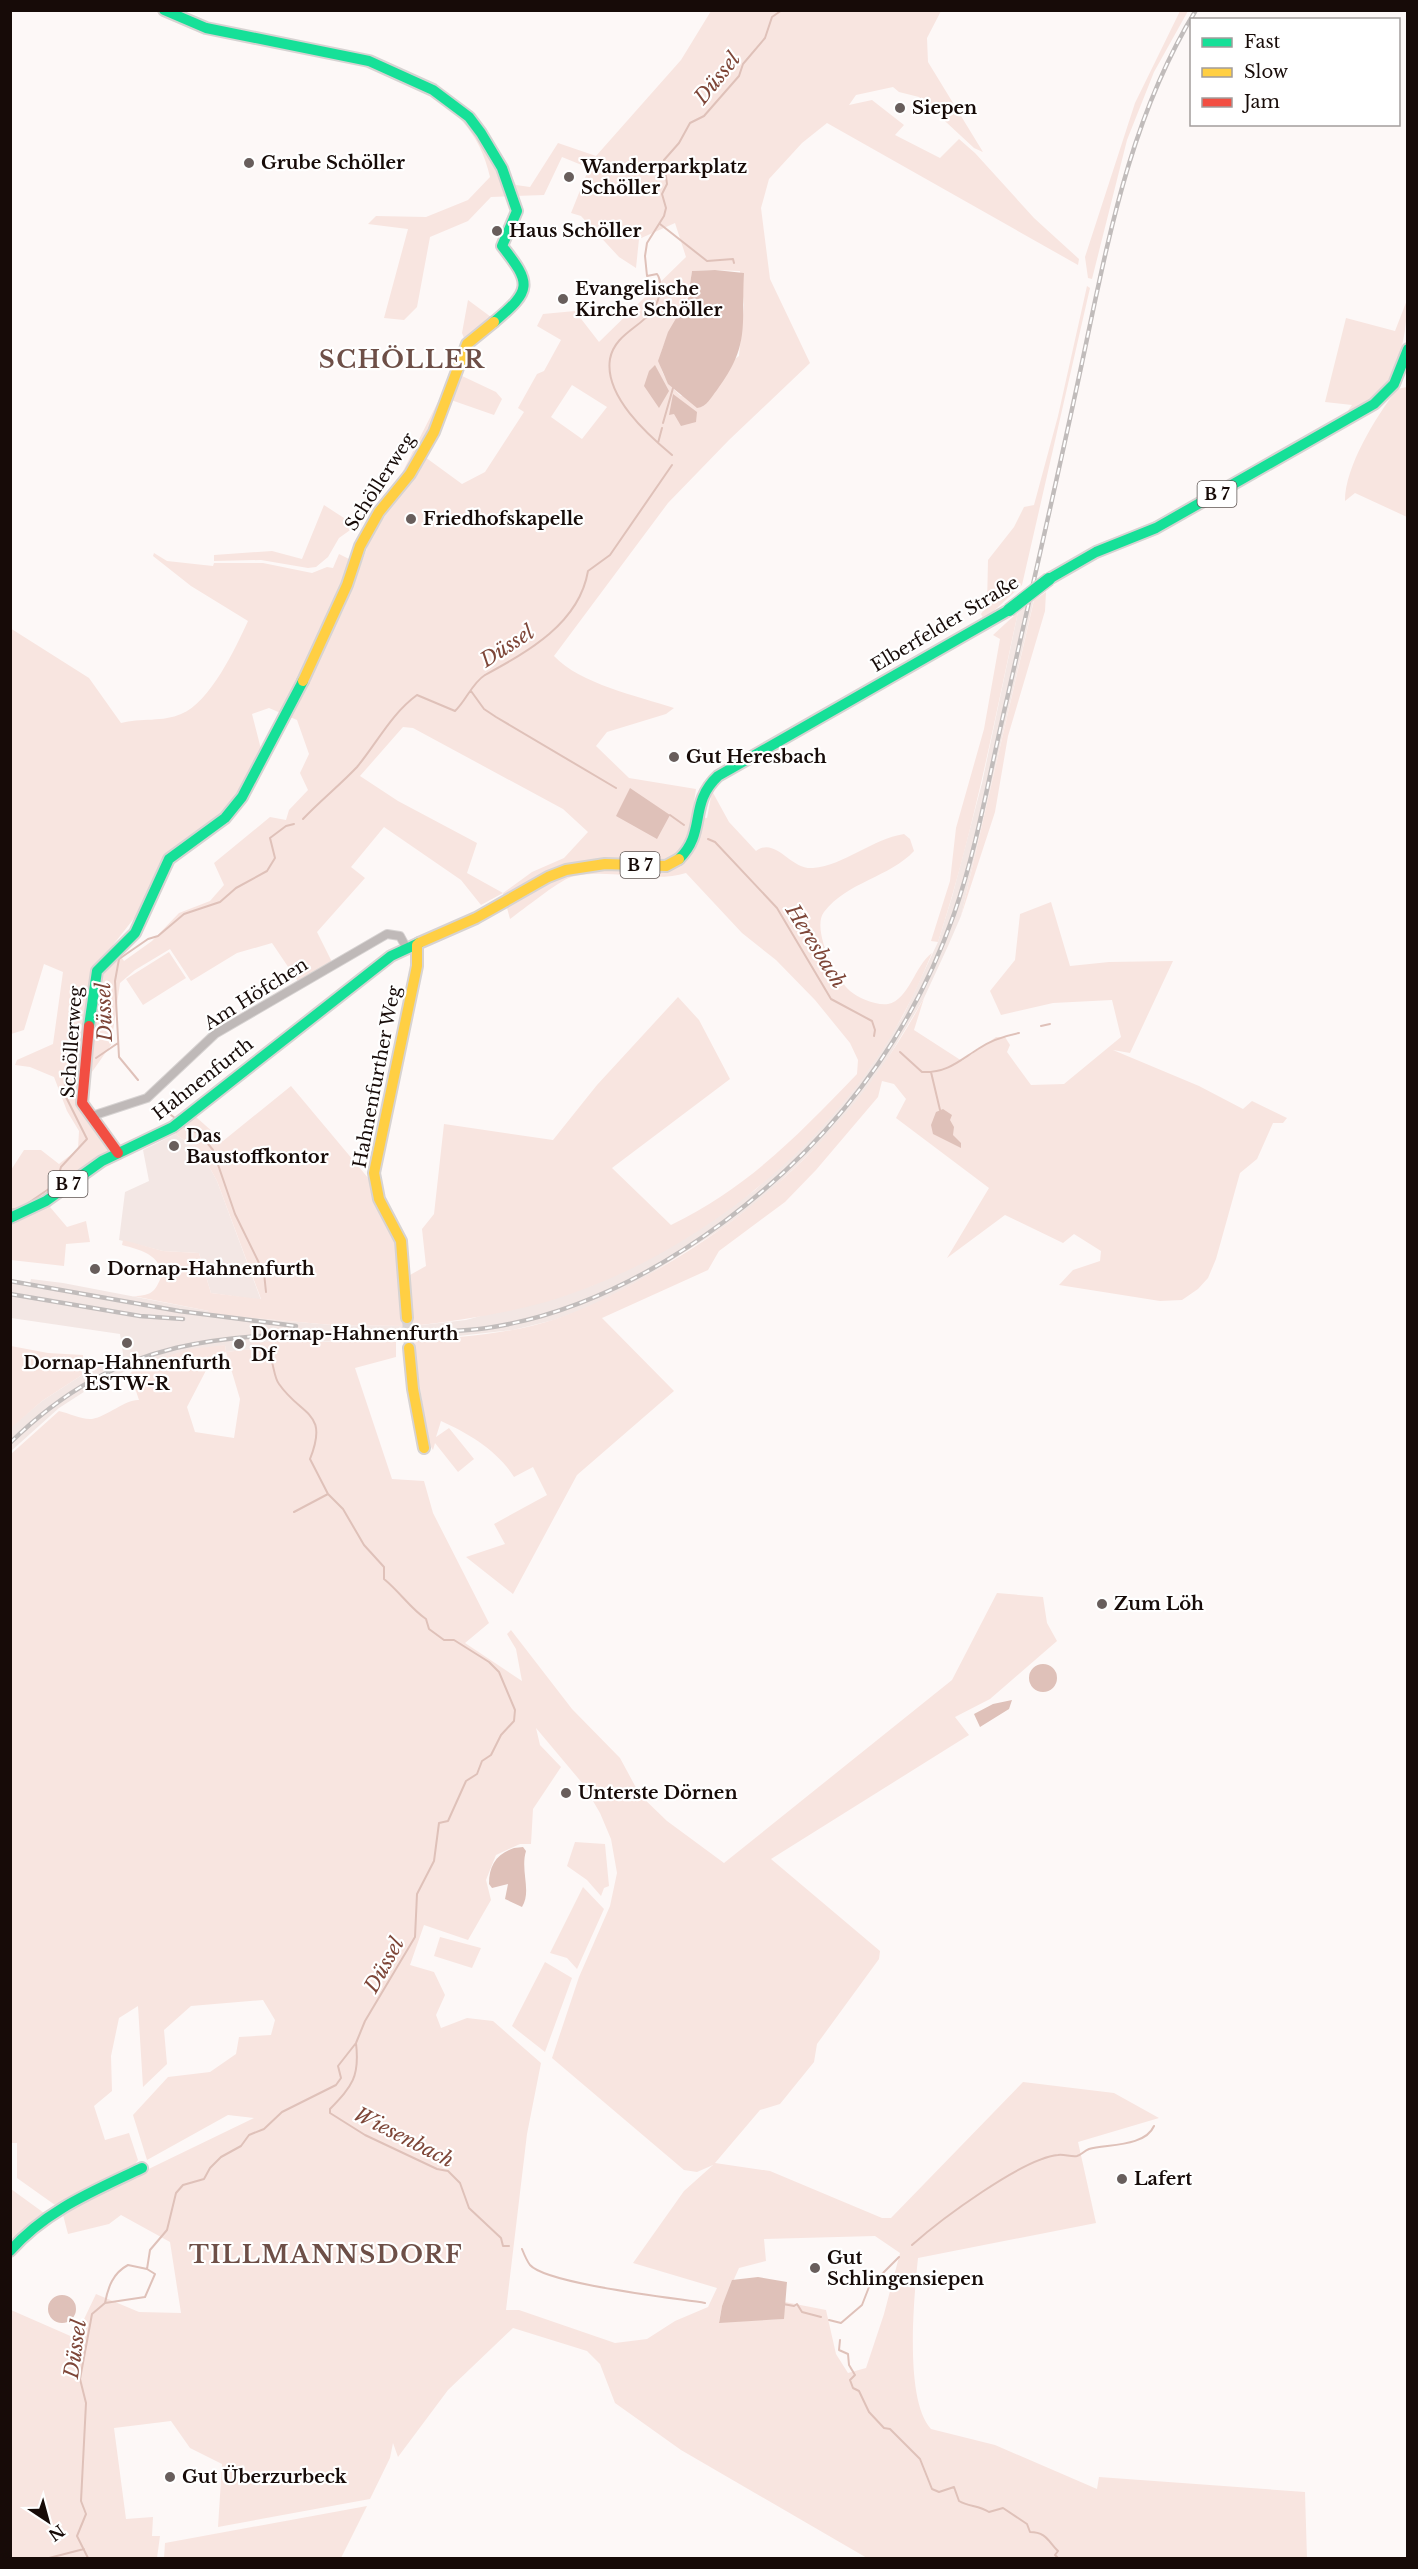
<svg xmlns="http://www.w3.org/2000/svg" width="1418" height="2569" font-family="'Libre Baskerville',serif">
<rect width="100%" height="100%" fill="#fdf8f7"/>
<path fill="#f3e7e4" d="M 1034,599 L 961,916 L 948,946 L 924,998 L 879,1073 L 835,1129 L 763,1198 L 721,1229 L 649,1275 L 596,1305 L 554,1320 L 513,1330 L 413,1341 L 253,1342 L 253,1349 L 226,1352 L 225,1345 L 138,1365 L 90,1388 L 59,1408 L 11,1451 L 12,1426 L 42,1401 L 82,1375 L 123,1354 L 120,1334 L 11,1318 L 11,1279 L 30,1283 L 31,1279 L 63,1283 L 209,1311 L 209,1314 L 332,1325 L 412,1326 L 466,1320 L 591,1286 L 672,1246 L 755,1190 L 825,1123 L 871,1066 L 903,1016 L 938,942 L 952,897 L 982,783 L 1018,612 Z
M 175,1134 L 200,1150 L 217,1181 L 261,1300 L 211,1293 L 199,1253 L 163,1251 L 119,1240 L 125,1192 L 149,1181 L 143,1150 Z"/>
<path fill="#f8e5e0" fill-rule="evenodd" d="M 711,11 L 941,11 L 927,38 L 928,62 L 983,152 L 974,148 L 919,97 L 899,92 L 893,87 L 856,95 L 849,105 L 872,100 L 904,125 L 895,135 L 940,158 L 959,139 L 975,153 L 1034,218 L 1079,259 L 1078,265 L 827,123 L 802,143 L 769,179 L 761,208 L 770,279 L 810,363 L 729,440 L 668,503 L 554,656 C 580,684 638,696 674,708 L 666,714 L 607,732 L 596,746 L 629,778 L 696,789 L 692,816 L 707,818 L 712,791 L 729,822 L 756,851 C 776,836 790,870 813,868 C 845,865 872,839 904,834 L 910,839 L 914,851 C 890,877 847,882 824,912 C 811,929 836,978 850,991 C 858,998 877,1006 888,1004 C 909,1000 915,965 932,953 C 923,974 914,995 903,1015 C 831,1148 691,1259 546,1302 C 502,1314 458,1321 412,1326 L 412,1305 L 402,1313 L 403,1326 L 332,1325 L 209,1314 L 209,1311 L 133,1296 C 154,1296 156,1290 163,1272 C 155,1253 141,1250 122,1245 L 123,1240 L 163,1251 L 199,1253 L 211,1293 L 261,1299 L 217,1181 L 200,1150 L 175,1134 L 196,1117 L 223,1141 L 291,1086 L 369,1179 L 410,1275 L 426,1266 L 422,1229 L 434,1214 L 444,1124 L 553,1140 L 597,1085 L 678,997 L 699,1020 L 730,1079 L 612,1168 L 671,1225 C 750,1186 797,1136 857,1074 L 858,1060 L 850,1043 L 815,1000 L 776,960 L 742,933 L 686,873 C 653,884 606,867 571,877 C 557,882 524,909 510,919 L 503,893 L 481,905 L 461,880 L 384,827 L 351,867 L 365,878 L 317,932 L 332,962 L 299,983 L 272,943 L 237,953 L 191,981 L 170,949 L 135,970 L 120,983 L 111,1045 L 87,1079 L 85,1108 L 114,1152 L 75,1176 L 50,1207 L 67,1227 L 86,1221 L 90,1242 L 66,1244 L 64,1266 L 11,1260 L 11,1170 L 24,1150 L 41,1150 L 59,1164 L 78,1149 L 79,1131 L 67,1111 L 54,1077 L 30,1067 L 15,1065 L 17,1060 L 53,1044 L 63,972 L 44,964 L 24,1030 L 11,1034 L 10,628 L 89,678 L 121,723 C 140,718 164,722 181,714 C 210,703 236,647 248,621 L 191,586 L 153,556 L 154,553 L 167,561 L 213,566 L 214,563 L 263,563 L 312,573 L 327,567 L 333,568 L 339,554 L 351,560 L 325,626 L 283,714 L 269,708 L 252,714 L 262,753 L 238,800 L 221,818 L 166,858 L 139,912 L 113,945 L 124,961 L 152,941 L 179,913 L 210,901 L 224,885 L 214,863 L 270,817 L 286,820 L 289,810 L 308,790 L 300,773 L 309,754 L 297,720 L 290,717 L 345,606 L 372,535 L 425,457 L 462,484 L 485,472 L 524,412 L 518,408 L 537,374 L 544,371 L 561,340 L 537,326 L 543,314 L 575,311 L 599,342 L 686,257 L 675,223 L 639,239 L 636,268 L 619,257 L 581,216 L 571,213 L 589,168 L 562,157 L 544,195 L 491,197 L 468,221 L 430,237 L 417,307 L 404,320 L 384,318 L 408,229 L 368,224 L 376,216 L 426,217 L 468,200 L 490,177 C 480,132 454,108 417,84 L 458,110 L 492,154 L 501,155 L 516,185 L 530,187 L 558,143 L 596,156 L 681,60 ZM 715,270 L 740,271 L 744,305 L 739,356 L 681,396 C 650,367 658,353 677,319 C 680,314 681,306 684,301 C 687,297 690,296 692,291 L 690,284 L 692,271 ZM 572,385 L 607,407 L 582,439 L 551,417 ZM 403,727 L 413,728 L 563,809 L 588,832 L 564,858 L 532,872 L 503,893 L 467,873 L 477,843 L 398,801 L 360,776 Z
M 1180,11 L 1188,11 L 1154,72 L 1127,140 L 1092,279 L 1088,278 L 1085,257 L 1135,103 Z
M 1087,286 L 1090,288 L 1022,585 L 984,620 L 981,614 L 987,605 L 988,560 L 1014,527 L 1024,507 L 1034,505 L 1058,416 Z
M 468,300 L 491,317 L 464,338 L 462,333 Z
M 1407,300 C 1407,344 1395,398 1347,412 L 1352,405 L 1325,402 L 1346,318 L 1395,331 Z
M 452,374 L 419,454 L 387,495 L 400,477 Z
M 460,375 L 496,392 L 502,399 L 494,415 L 451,400 Z
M 1407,387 L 1407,517 L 1355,493 L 1345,501 C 1345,466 1376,417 1397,389 Z
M 324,505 L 347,520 L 353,528 L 339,538 L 328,557 L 316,567 L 308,568 L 261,560 L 214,561 L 214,555 L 272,551 L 302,559 Z
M 1046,592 L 1045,611 L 1008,736 L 995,812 L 961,916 L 1034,600 Z
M 1018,612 C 994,723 973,834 938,942 L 931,941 L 950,881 L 956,828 L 984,729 L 1000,639 L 993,635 Z
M 1051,902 L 1070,966 L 1109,962 L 1173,961 L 1130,1053 L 1113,1050 L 1199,1086 L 1243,1109 L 1252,1101 L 1287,1118 L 1283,1123 L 1273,1123 L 1257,1159 L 1240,1173 L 1216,1259 L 1208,1278 L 1198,1289 L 1182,1300 L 1160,1301 L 1059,1285 L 1073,1270 L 1100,1261 L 1101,1251 L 1074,1234 L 1063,1243 L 1005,1215 L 947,1258 L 989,1188 L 896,1118 L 906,1099 L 894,1084 L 882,1081 L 878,1097 L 816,1170 L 785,1202 L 719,1251 L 708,1270 L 602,1318 L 674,1391 L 577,1475 L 513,1594 L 466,1557 L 505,1544 L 494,1524 L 547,1495 L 533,1467 L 514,1477 C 498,1451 468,1433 441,1421 L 436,1437 L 449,1428 L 474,1459 L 458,1472 L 435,1443 L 433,1450 L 428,1442 L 413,1341 C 461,1337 510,1334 556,1319 C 594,1306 628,1287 662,1267 C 776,1200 861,1114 924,998 L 914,1030 L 962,1061 L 996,1037 L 1005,1037 L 1010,1045 L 1007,1052 L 1031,1085 L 1064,1084 L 1121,1037 L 1112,1000 L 1053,1003 L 1001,1015 L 990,991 L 1015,960 L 1020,914 Z
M 169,952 L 186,978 L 143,1005 L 126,979 Z
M 252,1342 L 396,1342 L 396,1357 L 355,1368 L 392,1479 L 424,1481 L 433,1513 L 489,1623 L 465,1643 L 522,1681 L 516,1649 L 507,1634 L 511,1630 L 572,1709 L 620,1758 L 640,1795 L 667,1821 L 724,1863 L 952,1680 L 997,1593 L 1043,1597 L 1047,1623 L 1057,1641 L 990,1699 L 955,1717 L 969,1735 L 771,1859 L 880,1951 L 879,1959 L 817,2044 L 814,2062 L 780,2104 L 760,2110 L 715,2163 L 770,2171 L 882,2218 L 891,2218 L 1023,2082 L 1114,2093 L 1159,2118 L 1078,2142 L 1096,2223 L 918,2258 C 914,2297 904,2400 931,2429 L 995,2445 L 1097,2489 L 1099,2477 L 1305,2492 L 1307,2558 L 867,2558 L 681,2450 L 615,2403 L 600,2364 L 587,2351 L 513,2328 L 448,2390 L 398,2457 L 393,2443 L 390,2458 L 370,2499 L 218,2527 L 222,2464 L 190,2448 L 171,2421 L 114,2428 L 126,2519 L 153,2517 L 152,2536 L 160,2536 L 157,2558 L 11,2558 L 11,2310 L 75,2338 L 96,2294 L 139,2312 L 181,2313 L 170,2242 L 121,2215 L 109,2224 L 68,2234 L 63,2215 L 68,2208 L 254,2118 L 228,2115 L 147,2160 L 133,2115 L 168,2077 L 210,2072 L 236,2054 L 239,2037 L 271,2035 L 275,2020 L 263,2000 L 191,2006 L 164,2030 L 167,2064 L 143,2087 L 138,2006 L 119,2018 L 111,2056 L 112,2091 L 94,2106 L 105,2140 L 129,2133 L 138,2160 L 133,2167 L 55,2205 L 17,2178 L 17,2143 L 11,2143 L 11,1454 L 59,1411 C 69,1413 82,1420 92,1419 C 108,1416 126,1399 139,1400 L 136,1391 L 124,1380 L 138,1365 L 190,1349 L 225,1345 L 226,1352 L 252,1349 ZM 226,1352 L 240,1399 L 234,1438 L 195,1432 L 187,1407 L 213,1357 ZM 536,1728 L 583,1784 L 600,1813 L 611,1839 L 617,1873 L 610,1906 L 579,1977 L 552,2058 L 684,2170 L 697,2172 L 713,2165 L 684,2191 L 633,2263 L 717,2288 L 708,2307 L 675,2321 L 647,2339 L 615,2343 L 519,2310 L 506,2310 L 527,2134 L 541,2063 L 493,2021 L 467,2018 L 441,2028 L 436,2015 L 445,1995 L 434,1972 L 410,1965 L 424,1925 L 468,1940 L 491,1900 L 486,1880 L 496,1855 L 520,1844 L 531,1844 L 533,1809 L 561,1767 L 540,1745 ZM 875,2236 L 900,2253 L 884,2314 L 866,2368 L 848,2373 L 836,2354 L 826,2310 L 785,2302 L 783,2319 L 719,2322 L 722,2306 L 739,2268 L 766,2261 L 764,2239 Z
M 11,1346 L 48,1353 L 83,1355 L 82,1375 L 42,1401 L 11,1428 Z
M 575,1842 L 605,1844 L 609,1886 L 604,1888 L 601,1896 L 587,1880 L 567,1866 Z
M 583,1887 L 604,1909 L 577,1969 L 567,1958 L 550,1953 Z
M 440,1937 L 481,1948 L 472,1968 L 434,1956 Z
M 545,1962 L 572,1978 L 545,2052 L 512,2026 Z
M 11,2189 L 44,2213 L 11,2247 Z
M 367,2506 L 341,2558 L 164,2558 L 165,2543 Z"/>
<path fill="#dfc1b9" d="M 715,270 L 744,273 C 741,326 751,344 717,390 C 711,397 707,407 697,408 L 668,384 L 658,361 L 668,332 L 692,291 L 690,284 L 692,271 Z
M 655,365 L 669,391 L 659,408 L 644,386 L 649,371 Z
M 673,394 L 697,412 L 696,422 L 681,426 L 674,414 L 669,415 Z
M 630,788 L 670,815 L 657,839 L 616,816 Z
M 943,1109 L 952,1115 L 950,1120 L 954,1127 L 953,1135 L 961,1143 L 961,1148 L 933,1134 L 931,1125 L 936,1112 Z
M1029 1678a14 14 0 1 1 28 0a14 14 0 1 1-28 0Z
M 1012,1700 L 1009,1709 L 980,1727 L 974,1714 L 993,1704 Z
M 514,1848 L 523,1847 L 526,1851 C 520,1871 532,1891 522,1907 L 505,1899 L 508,1884 L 492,1888 L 489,1884 C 489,1866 496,1854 514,1848 Z
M 758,2277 L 787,2282 L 784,2319 L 719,2323 L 722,2306 L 732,2280 Z
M48 2309a14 14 0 1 1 28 0a14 14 0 1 1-28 0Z"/>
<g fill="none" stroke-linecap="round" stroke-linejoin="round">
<path stroke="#dfc1b9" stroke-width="2" d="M 660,224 L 707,261 L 733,259 L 734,263
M 663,423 L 673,388
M 658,443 L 662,428
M 672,455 C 648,435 604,396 610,359 C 616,326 661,325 660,286 C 660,281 660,278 657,274 L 647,276 L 645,256 L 647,243 L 664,216 L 666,208 L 662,194 L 667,184 L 664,160 L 679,143 L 690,123 L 704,116 L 739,76 L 743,64 L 765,38 L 772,17 L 782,10
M 471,691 L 484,709 L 496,717 L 616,788
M 670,815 L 684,825
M 303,819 C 320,801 340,785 357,767 C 377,743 391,714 417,695 L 455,711 C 466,701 472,683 485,675 C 527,652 579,624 588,571 L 610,555 L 672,465
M 708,839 L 715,842 L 777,908 L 831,999 L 872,1021 L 875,1030 L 874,1036
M 1041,1026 L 1050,1024
M 900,1052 L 922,1072 C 947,1073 959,1061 978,1049 C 991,1040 1004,1036 1019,1033
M 96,1058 L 118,1043
M 931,1072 L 940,1110
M 138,1080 L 119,1057 L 115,981 L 119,959 L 148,939 L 158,936 L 184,914 L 220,902 L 236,888 L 267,871 L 275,858 L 270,838 L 286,826 L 294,824
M 163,1109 L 175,1118
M 184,1126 L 200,1134 L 213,1150 L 235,1214 L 264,1273 L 266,1292
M 10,1210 L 21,1208 L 56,1184 L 61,1167 L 87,1139 L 63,1091 L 69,1072 L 80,1064
M 294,1512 L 328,1494
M 356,2043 C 360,2077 352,2086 330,2109 L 330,2113 L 365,2135 L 437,2169 L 448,2171 L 460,2183 L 469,2208 L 501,2238 L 503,2246 L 509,2246
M 912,2245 C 940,2220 1023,2158 1058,2155 C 1064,2154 1071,2157 1077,2156 C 1081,2155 1084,2151 1089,2149 C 1107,2144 1145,2147 1154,2126
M 522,2249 C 524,2254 527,2261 530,2265 C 547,2284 674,2298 705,2303
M 105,2303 C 108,2287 113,2273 128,2265 L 147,2269
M 783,2304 L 794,2306 L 797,2304 L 802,2312 L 821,2317
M 829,2320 L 841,2323
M 841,2323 L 862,2305 L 869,2287 L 899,2257
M 840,2340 L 839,2350 L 848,2354 L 849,2365 L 855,2375 L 850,2380 L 853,2388 L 859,2391 L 869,2412 L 884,2428 L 890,2429 L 920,2459 L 932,2489 L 939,2492 L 954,2487 L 959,2501 C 969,2507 979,2505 989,2512 L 1003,2508 L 1027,2524 L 1030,2532 C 1046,2532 1048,2541 1058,2551 L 1055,2555 L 1058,2558
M 49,2558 L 84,2549
M 88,2558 L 77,2536 L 86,2514 L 81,2501 L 86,2403 L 80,2379 L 92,2314 L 105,2303 L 145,2297 L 155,2274 L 147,2269 L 150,2250 L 167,2230 L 176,2193 L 183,2185 L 204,2179 L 210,2168 L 221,2157 L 241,2146 L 249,2135 L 264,2129 L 282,2112 L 336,2085 L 341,2078 L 338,2066 L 356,2043 L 365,2021 L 415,1937 L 417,1894 L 434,1861 L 439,1823 L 448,1821 L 466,1781 L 477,1774 L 482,1761 L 491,1755 L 501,1735 L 514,1721 L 515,1710 L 499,1672 L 489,1662 L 454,1640 L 444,1640 L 429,1629 L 426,1619 C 410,1608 400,1592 384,1579 L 384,1567 L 364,1545 L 343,1509 L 328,1494 L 310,1459 C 329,1411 302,1417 279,1384 C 275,1379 274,1369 272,1362"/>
<path stroke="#dad4d3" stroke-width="10" stroke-dasharray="10 5" stroke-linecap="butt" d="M 407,1318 L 409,1348"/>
<g stroke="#d7d3d2" stroke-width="10">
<path id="street" d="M 92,1116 L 147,1098 L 215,1034 L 387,934 L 400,936 L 407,949"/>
</g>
<g stroke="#d7d3d2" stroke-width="14">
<path id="fast" d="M 164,10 L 206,28 L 369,61 L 433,90 L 469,117 L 481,133 L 502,168 L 517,211 L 502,246 C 532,284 532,290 494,322
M 1049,579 L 1096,552 L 1156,528 L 1374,404 L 1394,384 L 1408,349
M 679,859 C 707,832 688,804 718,776 L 1009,610
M 89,1026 L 97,971 L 135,933 L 169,859 L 225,818 L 242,797 L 303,681
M 10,1218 L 46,1201 L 102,1161 L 173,1127 L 391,956 L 419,943
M 10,2251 C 46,2210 94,2191 142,2168"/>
</g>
<g stroke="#d7d3d2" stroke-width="14">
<path id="slow" d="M 303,681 L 347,585 L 360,546 L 379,512 L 410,474 L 434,432 L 467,344 L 494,322
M 419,943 L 476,918 L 548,877 L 566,870 L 605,864 L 666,866 L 679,859
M 407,1318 L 401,1241 L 379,1199 L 374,1173 L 417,966 L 417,945
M 409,1348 L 413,1389 L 424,1448"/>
</g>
<g stroke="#d7d3d2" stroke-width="14">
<path id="jam" d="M 89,1026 L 82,1103 L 118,1153"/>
</g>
<use href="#street" stroke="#bfb9b8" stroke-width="8"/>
<use href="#fast" stroke="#16e098" stroke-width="10"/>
<use href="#slow" stroke="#ffcf43" stroke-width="10"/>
<use href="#jam" stroke="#f24e42" stroke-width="10"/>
<g stroke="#c1bcbb" stroke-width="4.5">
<path id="rail" d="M 10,1281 L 179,1311 L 296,1326
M 10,1294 L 140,1316 L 183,1319
M 10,1443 C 121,1334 226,1334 371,1333 C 410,1332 449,1333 487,1328 C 574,1315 655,1273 725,1221 C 832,1141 910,1040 954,914 C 978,845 990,770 1007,699 C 1034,579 1062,459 1087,339 C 1111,225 1134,111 1196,10"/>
</g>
<use href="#rail" stroke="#fff" stroke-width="2" stroke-dasharray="7" stroke-linecap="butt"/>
<g stroke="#d7d3d2" stroke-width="15" stroke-linecap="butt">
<path id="fast-bridge" d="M 1009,610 L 1049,579"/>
</g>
<use href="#fast-bridge" stroke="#16e098" stroke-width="12"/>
</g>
<g fill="#685e5c" stroke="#fff" stroke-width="2">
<circle cx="900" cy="108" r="6"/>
<circle cx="249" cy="163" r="6"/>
<circle cx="569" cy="177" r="6"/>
<circle cx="497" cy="231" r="6"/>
<circle cx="563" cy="299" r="6"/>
<circle cx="411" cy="519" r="6"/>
<circle cx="674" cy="757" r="6"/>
<circle cx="174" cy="1146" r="6"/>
<circle cx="95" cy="1269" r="6"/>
<circle cx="127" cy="1343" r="6"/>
<circle cx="239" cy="1344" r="6"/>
<circle cx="1102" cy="1604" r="6"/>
<circle cx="566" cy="1793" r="6"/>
<circle cx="1122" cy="2179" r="6"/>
<circle cx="815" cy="2268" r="6"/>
<circle cx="170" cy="2477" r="6"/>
</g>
<g text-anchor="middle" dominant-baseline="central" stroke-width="4.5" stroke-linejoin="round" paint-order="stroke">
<g fill="#fff" stroke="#5d5452" stroke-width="1.5">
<rect x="1197.5" y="481" width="39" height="26" rx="4.5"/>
<rect x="620.5" y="852" width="39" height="26" rx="4.5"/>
<rect x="48.5" y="1171" width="39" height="26" rx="4.5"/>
</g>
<g font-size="16" font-weight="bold" fill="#170b08">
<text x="1217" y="494">B 7</text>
<text x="640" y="865">B 7</text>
<text x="68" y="1184">B 7</text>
</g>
<g font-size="18" font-weight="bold" fill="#170b08" stroke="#fff" text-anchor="start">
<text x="912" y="108">Siepen</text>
<text x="261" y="163">Grube Schöller</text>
<text x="581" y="167">Wanderparkplatz<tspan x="581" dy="21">Schöller</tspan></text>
<text x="509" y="231">Haus Schöller</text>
<text x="575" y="289">Evangelische<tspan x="575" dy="21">Kirche Schöller</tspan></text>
<text x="423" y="519">Friedhofskapelle</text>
<text x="686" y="757">Gut Heresbach</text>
<text x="186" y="1136">Das<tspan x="186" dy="21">Baustoffkontor</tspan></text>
<text x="107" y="1269">Dornap-Hahnenfurth</text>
<text x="251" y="1334">Dornap-Hahnenfurth<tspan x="251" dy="21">Df</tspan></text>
<text x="127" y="1363" text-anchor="middle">Dornap-Hahnenfurth<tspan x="127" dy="21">ESTW-R</tspan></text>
<text x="1114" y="1604">Zum Löh</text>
<text x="578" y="1793">Unterste Dörnen</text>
<text x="1134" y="2179">Lafert</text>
<text x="827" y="2258">Gut<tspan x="827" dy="21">Schlingensiepen</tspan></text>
<text x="182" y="2477">Gut Überzurbeck</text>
</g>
<g font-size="18" fill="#170b08" stroke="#fff">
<text transform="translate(380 482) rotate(-57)">Schöllerweg</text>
<text transform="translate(945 624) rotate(-31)">Elberfelder Straße</text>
<text transform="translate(256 994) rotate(-32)">Am Höfchen</text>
<text transform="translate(72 1042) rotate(-86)">Schöllerweg</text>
<text transform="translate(377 1077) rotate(-79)">Hahnenfurther Weg</text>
<text transform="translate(203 1079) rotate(-38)">Hahnenfurth</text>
</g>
<g font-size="20" font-style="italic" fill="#7e4638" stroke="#fff">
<text transform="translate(717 78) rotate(-51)">Düssel</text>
<text transform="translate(507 646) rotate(-33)">Düssel</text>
<text transform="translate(816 946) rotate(58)">Heresbach</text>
<text transform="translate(104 1012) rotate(-92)">Düssel</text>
<text transform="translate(384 1965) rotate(-61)">Düssel</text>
<text transform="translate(404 2137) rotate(27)">Wiesenbach</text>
<text transform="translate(75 2349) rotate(-82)">Düssel</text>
</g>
<g font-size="24" font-weight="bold" letter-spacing="1.5" fill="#6e4f47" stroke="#fff">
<text x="402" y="359">SCHÖLLER</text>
<text x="326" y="2254">TILLMANNSDORF</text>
</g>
</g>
<rect width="1418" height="2569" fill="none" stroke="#170b08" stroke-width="24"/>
<rect x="1190" y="18" width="210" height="108" fill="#ffffff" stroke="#a29d9c" stroke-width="1.5"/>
<rect x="1202" y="38" width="30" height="9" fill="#16e098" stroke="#a29d9c" stroke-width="1.5"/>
<text x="1244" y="48" font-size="18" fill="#170b08">Fast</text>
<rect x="1202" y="68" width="30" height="9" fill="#ffcf43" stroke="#a29d9c" stroke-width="1.5"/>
<text x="1244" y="78" font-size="18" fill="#170b08">Slow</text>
<rect x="1202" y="98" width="30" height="9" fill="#f24e42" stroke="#a29d9c" stroke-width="1.5"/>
<text x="1244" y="108" font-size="18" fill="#170b08">Jam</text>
<g transform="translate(48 2521) rotate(144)" stroke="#ffffff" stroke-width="4.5" paint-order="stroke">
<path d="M0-4.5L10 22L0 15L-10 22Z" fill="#170b08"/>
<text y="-9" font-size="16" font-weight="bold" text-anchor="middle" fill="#170b08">N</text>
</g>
</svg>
